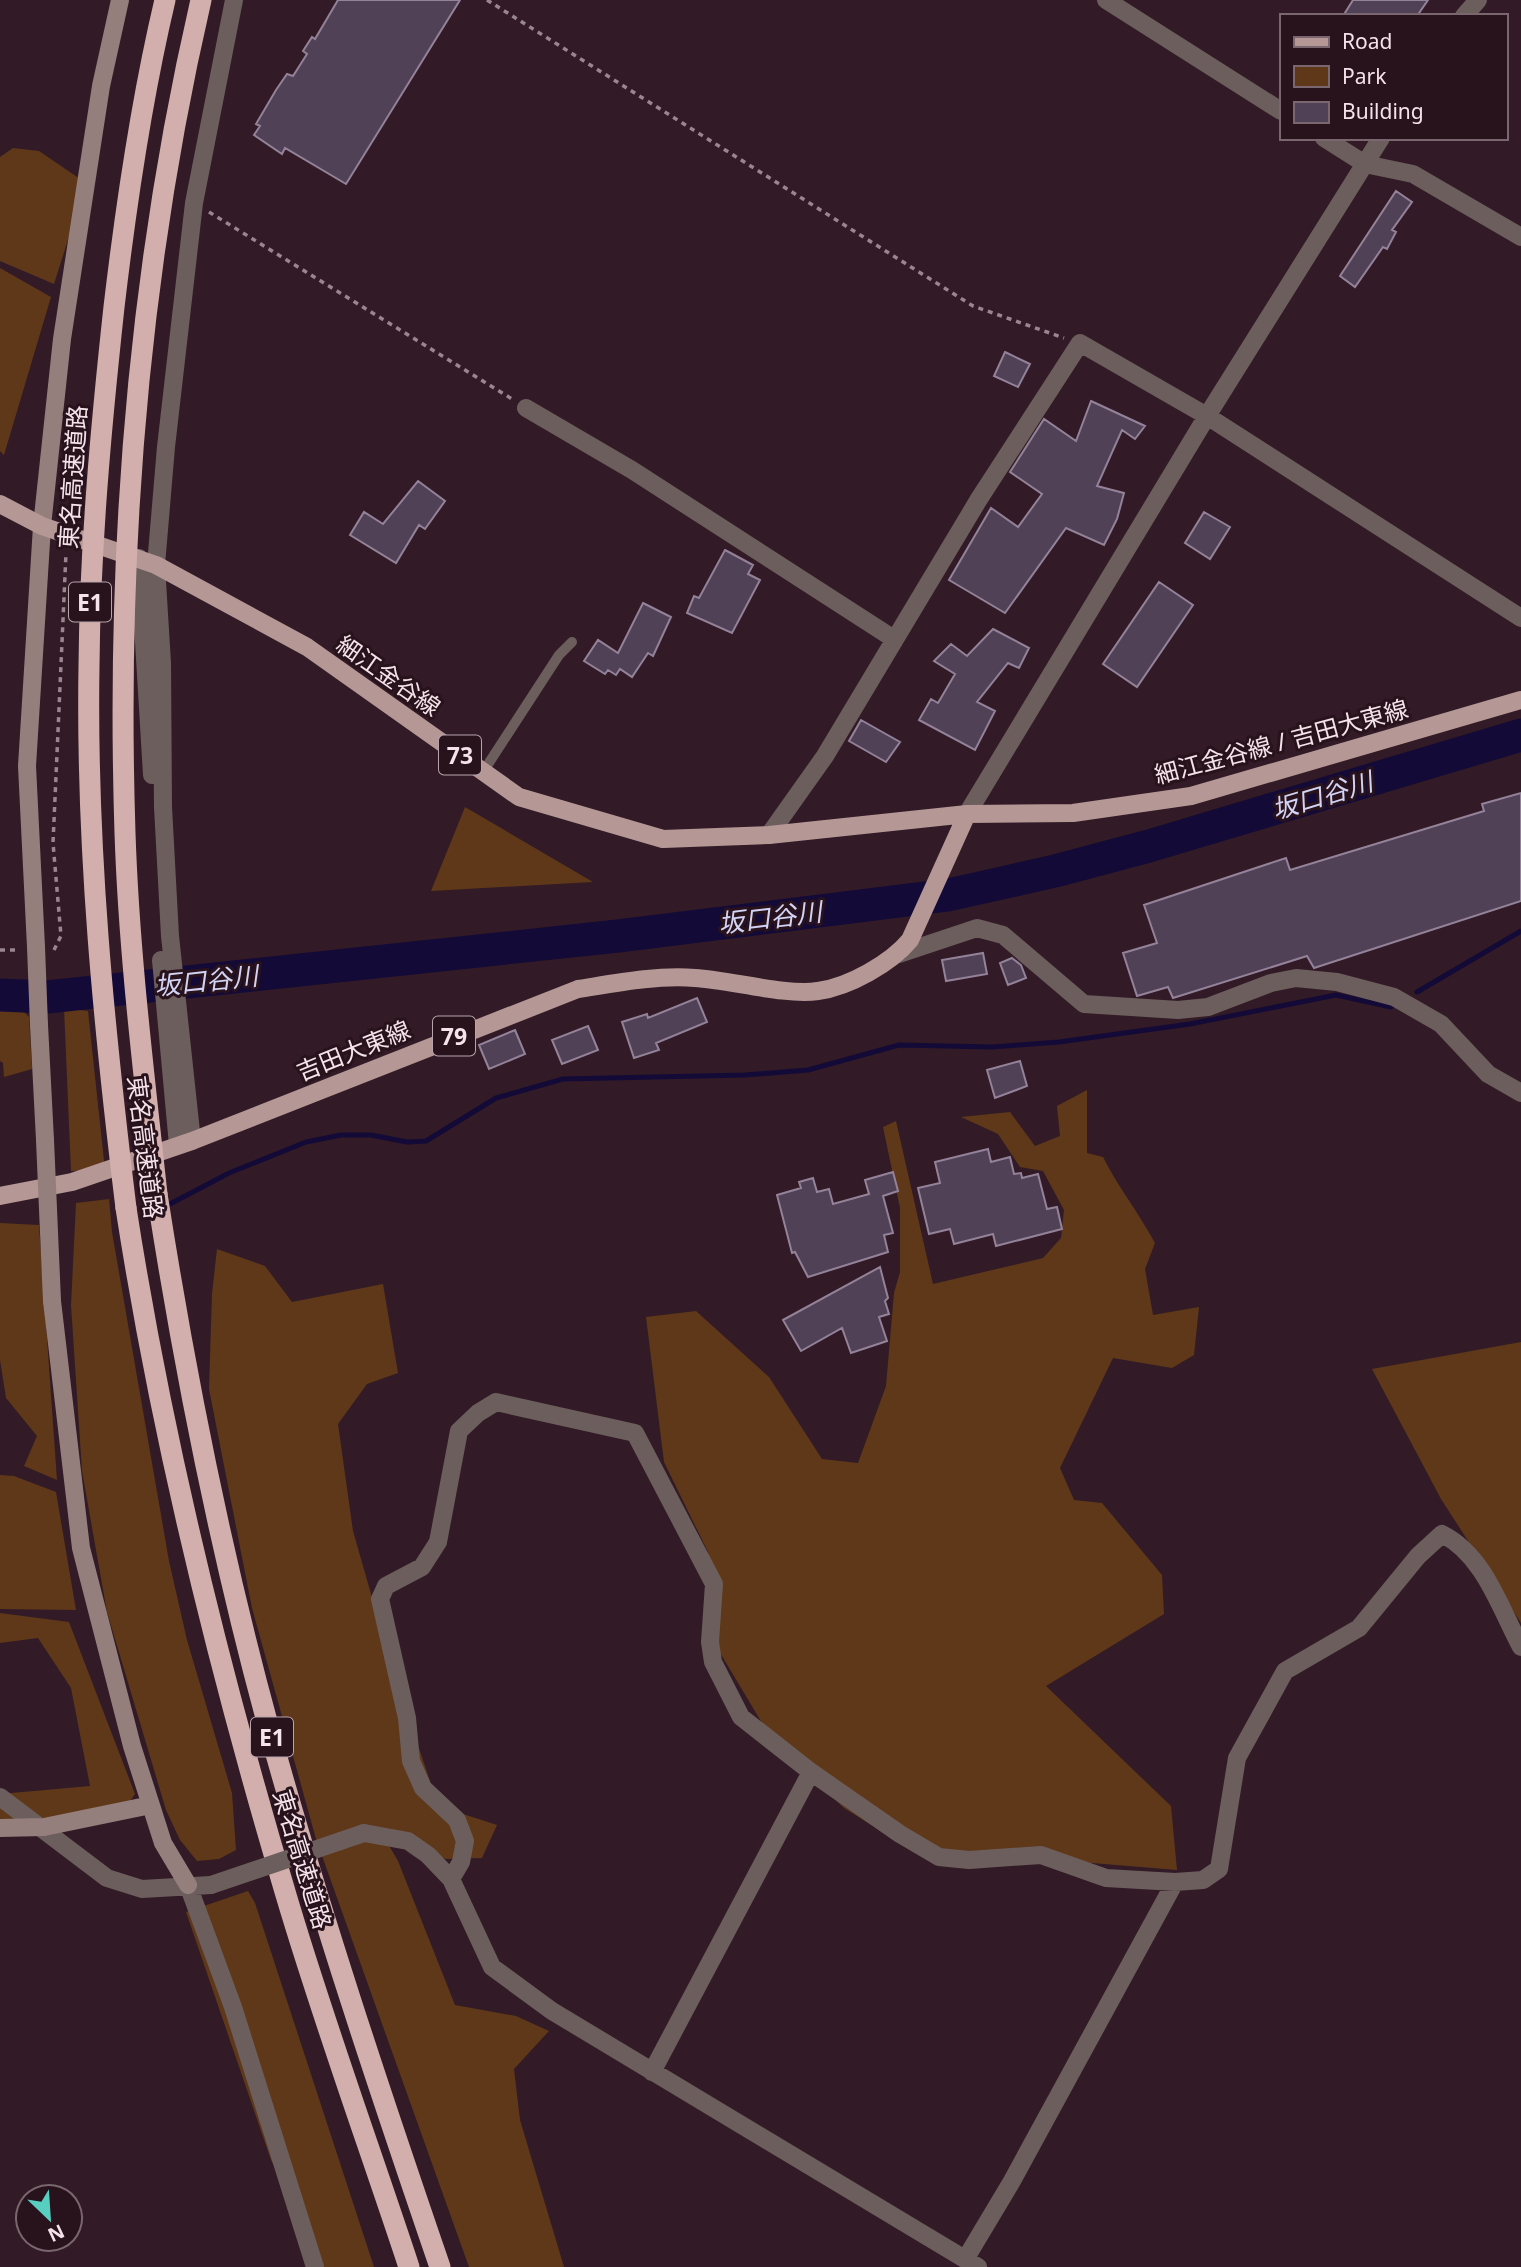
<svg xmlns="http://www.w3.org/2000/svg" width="1521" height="2267" font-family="'Noto Sans','Noto Sans JP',sans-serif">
<rect width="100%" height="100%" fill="#321b26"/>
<path fill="#5e3819" d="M 13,148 L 39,151 L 86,183 L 54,284 L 0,261 L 0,157 Z
M 0,268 L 51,297 L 4,455 L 0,451 Z
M 465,807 L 593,882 L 431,891 Z
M 14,1002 L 29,1017 L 32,1069 L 4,1077 L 3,1063 L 0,1061 L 0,1004 Z
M 64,1008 L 88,1011 L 105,1170 L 71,1171 Z
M 1087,1090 L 1087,1153 L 1103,1157 C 1118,1187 1139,1213 1155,1243 L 1145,1269 L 1153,1315 L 1199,1307 L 1194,1355 L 1172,1368 L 1113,1358 L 1060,1468 L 1074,1500 L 1102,1503 L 1162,1575 L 1164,1614 L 1046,1686 L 1171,1806 L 1177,1870 L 972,1853 L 900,1843 L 844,1808 L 774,1743 L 719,1651 L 708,1552 L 664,1462 L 646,1317 L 696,1311 L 769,1377 L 822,1459 L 858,1463 L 886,1386 L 894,1293 L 900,1272 L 900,1208 L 883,1127 L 896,1121 L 933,1284 L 1043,1258 L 1061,1238 L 1064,1210 L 1043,1171 L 1020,1167 L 998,1134 L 961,1117 L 1010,1112 L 1035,1146 L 1060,1136 L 1057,1106 Z
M 109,1199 L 112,1232 L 169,1561 L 187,1640 L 232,1793 L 236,1850 L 219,1859 L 197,1861 L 180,1840 L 166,1810 L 107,1612 L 82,1471 L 71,1305 L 76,1203 Z
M 0,1223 L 39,1225 L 57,1480 L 24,1466 L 37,1436 L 6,1398 L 0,1360 Z
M 217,1249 L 265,1266 L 292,1302 L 383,1284 L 398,1373 L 367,1384 L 338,1424 L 353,1531 L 393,1671 L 431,1784 L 463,1814 L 497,1825 L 482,1858 L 446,1859 L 384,1837 L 398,1861 L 455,2005 L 516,2016 L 549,2031 L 514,2069 L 520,2120 L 564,2267 L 469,2267 L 316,1839 L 252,1608 L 209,1389 L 212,1294 Z
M 1521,1342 L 1521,1623 L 1441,1499 L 1372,1369 Z
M 0,1475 L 14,1476 L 56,1492 L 76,1610 L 0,1609 Z
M 0,1613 L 69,1622 L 135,1794 L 127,1805 L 0,1827 L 0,1794 L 90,1786 L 71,1688 L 38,1638 L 0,1643 Z
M 248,1891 L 255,1903 L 374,2267 L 323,2267 L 309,2231 L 271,2160 L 186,1912 Z"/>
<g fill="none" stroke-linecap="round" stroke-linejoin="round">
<path stroke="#130a37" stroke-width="5" d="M 1417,992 L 1521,931
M 170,1204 L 229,1173 L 306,1142 L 341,1135 L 371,1135 L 407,1142 L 426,1141 L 496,1098 L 563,1079 L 745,1075 L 808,1070 L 899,1045 L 993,1047 L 1059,1042 L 1190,1024 L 1336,995 L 1391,1007"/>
<path stroke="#130a37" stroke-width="33" d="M 0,995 L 47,997 L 618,936 L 948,895 L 1055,871 L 1149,846 L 1521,735"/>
</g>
<path fill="#514156" stroke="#938299" stroke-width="2" d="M 338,0 L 460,0 L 346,184 L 285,148 L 282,154 L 254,135 L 260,126 L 256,124 L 276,90 L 287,74 L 293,76 L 307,54 L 303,51 L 312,37 L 315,39 Z
M 1353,0 L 1428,0 L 1417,16 L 1343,16 Z
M 1396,191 L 1412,202 L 1392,230 L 1396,232 L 1387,249 L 1383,247 L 1355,287 L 1340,276 Z
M 1005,352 L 1030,364 L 1018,387 L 994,376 Z
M 1091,401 L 1145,426 L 1135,439 L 1122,430 L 1097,486 L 1124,493 L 1117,519 L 1104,545 L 1066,528 L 1005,613 L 949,580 L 991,508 L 1018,527 L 1042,494 L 1010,472 L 1044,419 L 1076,441 Z
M 418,481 L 445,501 L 425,529 L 419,525 L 396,563 L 350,535 L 364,512 L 383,524 Z
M 1204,512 L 1230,527 L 1210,559 L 1185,543 Z
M 725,550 L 753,565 L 748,574 L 760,580 L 732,633 L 687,613 L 694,596 L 699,598 Z
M 1159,582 L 1193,605 L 1137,687 L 1103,664 Z
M 643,603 L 671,617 L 653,656 L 648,653 L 632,677 L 620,669 L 616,675 L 608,670 L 605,674 L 584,661 L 598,640 L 618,653 Z
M 993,629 L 1029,648 L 1019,668 L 1008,663 L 977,702 L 995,711 L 975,750 L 919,720 L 931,699 L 938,703 L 955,674 L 934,661 L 951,644 L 967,656 Z
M 861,720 L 900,742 L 886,762 L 849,741 Z
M 1521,793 L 1521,901 L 1314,968 L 1307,956 L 1173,998 L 1168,987 L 1137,996 L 1123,953 L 1157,943 L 1144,905 L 1286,858 L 1290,870 L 1484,811 L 1482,804 Z
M 983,953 L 987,974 L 946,981 L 942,960 Z
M 1012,958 L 1021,965 L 1026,978 L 1008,985 L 1000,963 Z
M 697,998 L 707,1022 L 656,1043 L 659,1050 L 634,1058 L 622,1022 L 647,1014 L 648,1018 Z
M 588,1026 L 598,1050 L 562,1064 L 552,1040 Z
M 515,1030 L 525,1054 L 489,1069 L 479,1045 Z
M 1020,1061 L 1027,1086 L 995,1098 L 987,1070 Z
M 988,1149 L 991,1162 L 1010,1157 L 1014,1174 L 1021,1173 L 1022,1178 L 1038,1174 L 1047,1209 L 1057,1207 L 1062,1229 L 996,1246 L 993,1234 L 954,1244 L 950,1229 L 929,1234 L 918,1188 L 940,1183 L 935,1162 Z
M 893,1172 L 898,1191 L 883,1196 L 893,1233 L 884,1235 L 888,1252 L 808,1277 L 795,1252 L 792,1253 L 777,1195 L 801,1188 L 799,1182 L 813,1178 L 817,1192 L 829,1189 L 833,1204 L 869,1194 L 865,1180 Z
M 880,1267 L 888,1298 L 885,1301 L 889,1314 L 879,1317 L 887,1341 L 851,1353 L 842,1328 L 801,1351 L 783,1320 Z"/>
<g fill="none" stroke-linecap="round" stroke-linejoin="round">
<path stroke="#9a868f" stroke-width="3.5" stroke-dasharray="5 5" stroke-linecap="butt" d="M 487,0 L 973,306 L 1064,338
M 209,212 L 512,399
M 0,950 L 19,950
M 54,950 L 61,936 L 53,843 L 66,553"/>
<path stroke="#6c5e5d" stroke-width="10" d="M 483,772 L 559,655 L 572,642"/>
<path stroke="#6c5e5d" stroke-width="18" d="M 1106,0 L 1281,111
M 1464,16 L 1478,0
M 1324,138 L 1365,164 L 1413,174 L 1521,237
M 526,408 L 632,470 L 894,639
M 139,558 L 152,775
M 967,814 L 1207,416 L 1381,138
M 769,835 L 825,756 L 979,499 L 1080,343 L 1207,416 L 1521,618
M 899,954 L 977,928 L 1003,935 L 1084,1004 L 1178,1010 L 1208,1007 L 1271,983 L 1296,978 L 1337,982 L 1394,997 L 1441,1024 L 1488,1074 L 1521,1093
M 161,960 L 178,1145
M 192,1141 L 170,936 L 163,807 L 162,663 L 156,565 L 166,447 L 194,203 L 234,0
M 0,1797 L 107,1878 L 142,1889 L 211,1885
M 364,1833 L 408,1841 L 428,1855 L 451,1879 L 492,1967 L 552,2011 L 978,2267
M 451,1879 L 461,1862 L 465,1841 L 457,1820 L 423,1788 L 411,1761 L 407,1718 L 380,1599 L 386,1586 L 422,1567 L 438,1542 L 459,1431 L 478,1413 L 496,1402 L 635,1433 L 714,1584 L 710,1642 L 713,1662 L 741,1717 L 811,1772 L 900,1834 L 939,1857 L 969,1860 L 1041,1855 L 1106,1878 L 1175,1882 L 1203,1880 L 1219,1869 L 1237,1758 L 1285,1671 L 1359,1628 L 1418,1556 L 1442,1534 C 1484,1555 1500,1608 1521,1647
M 188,1885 L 233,2007 L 315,2267
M 652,2072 L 811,1772
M 966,2258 L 1012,2181 L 1175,1882"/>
<path stroke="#957f7d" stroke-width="18" d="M 36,947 L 27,766 L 42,526 L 62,339 L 101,86 L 120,0
M 39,1025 L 45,1140
M 52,1301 L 81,1548 L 132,1746 L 163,1843 L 188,1885
M 0,1828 L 44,1827 L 151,1805"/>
<path stroke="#b59896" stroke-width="18" d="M 0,504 L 42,526 L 156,565 L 307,647 L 519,797 L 663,839 L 769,835 L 967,814 L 1073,813 L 1191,796 L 1521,700
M 0,1196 L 72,1182 L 192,1141 L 578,989 C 616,983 656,975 695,978 C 730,980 786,996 818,991 C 849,987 891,963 910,940 L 967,814"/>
<path stroke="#d2afad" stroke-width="21" d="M 157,1194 C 185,1374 221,1554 269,1729 C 319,1910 379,2089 440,2267
M 126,1208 C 162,1441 219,1670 286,1895 C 323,2020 368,2143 409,2267"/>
<path stroke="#6c5e5d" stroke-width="18" d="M 211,1885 L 364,1833"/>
<path stroke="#957f7d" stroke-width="18" d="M 36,947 L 39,1025
M 45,1140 L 52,1301"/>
<path stroke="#d2afad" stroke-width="21" d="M 157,1194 C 144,1074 129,954 125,833 C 116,554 138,272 201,0
M 126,1208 C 104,1028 86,848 89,666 C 90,546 101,427 114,307 C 126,205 141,101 165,0"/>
</g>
<g text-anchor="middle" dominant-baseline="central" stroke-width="6" stroke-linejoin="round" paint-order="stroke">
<g fill="#28121c" stroke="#b7a4ac" stroke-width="2">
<rect x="69" y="582.5" width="42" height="39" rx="5"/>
<rect x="439" y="735.5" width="42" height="39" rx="5"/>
<rect x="433" y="1016.5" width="42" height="39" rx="5"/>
<rect x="251" y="1717.5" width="42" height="39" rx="5"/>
</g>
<g font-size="23" font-weight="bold" fill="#f4e3ea">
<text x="90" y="602">E1</text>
<text x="460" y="755">73</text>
<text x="454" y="1036">79</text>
<text x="272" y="1737">E1</text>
</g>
<g font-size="24" fill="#f4e3ea" stroke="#28121c">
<text transform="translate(72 477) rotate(-86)">東名高速道路</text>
<text transform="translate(389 675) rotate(35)">細江金谷線</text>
<text transform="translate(1281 741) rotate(-15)">細江金谷線 / 吉田大東線</text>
<text transform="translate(353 1050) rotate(-22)">吉田大東線</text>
<text transform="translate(146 1147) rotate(83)">東名高速道路</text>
<text transform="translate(303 1859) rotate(73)">東名高速道路</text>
</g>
<g font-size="26" font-style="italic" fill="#d3d4f5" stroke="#28121c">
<text transform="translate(1322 795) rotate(-17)">坂口谷川</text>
<text transform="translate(770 917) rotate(-7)">坂口谷川</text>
<text transform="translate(206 980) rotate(-6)">坂口谷川</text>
</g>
</g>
<rect x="1280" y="14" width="228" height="126" fill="#28121c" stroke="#7a666e" stroke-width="2"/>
<rect x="1294" y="37" width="35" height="10" fill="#b59896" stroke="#7a666e" stroke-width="2"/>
<text x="1342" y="49" font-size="21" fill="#f4e3ea">Road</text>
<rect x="1294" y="66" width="35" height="21" fill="#5e3819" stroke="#7a666e" stroke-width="2"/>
<text x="1342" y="84" font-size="21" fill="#f4e3ea">Park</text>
<rect x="1294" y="102" width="35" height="21" fill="#514156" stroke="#7a666e" stroke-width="2"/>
<text x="1342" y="119" font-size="21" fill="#f4e3ea">Building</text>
<g transform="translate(49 2218) rotate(155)"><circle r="33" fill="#28121c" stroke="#7a666e" stroke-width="2"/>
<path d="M0-5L12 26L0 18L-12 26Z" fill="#58cec0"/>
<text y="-10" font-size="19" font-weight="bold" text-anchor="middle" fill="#f4e3ea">N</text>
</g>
</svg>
